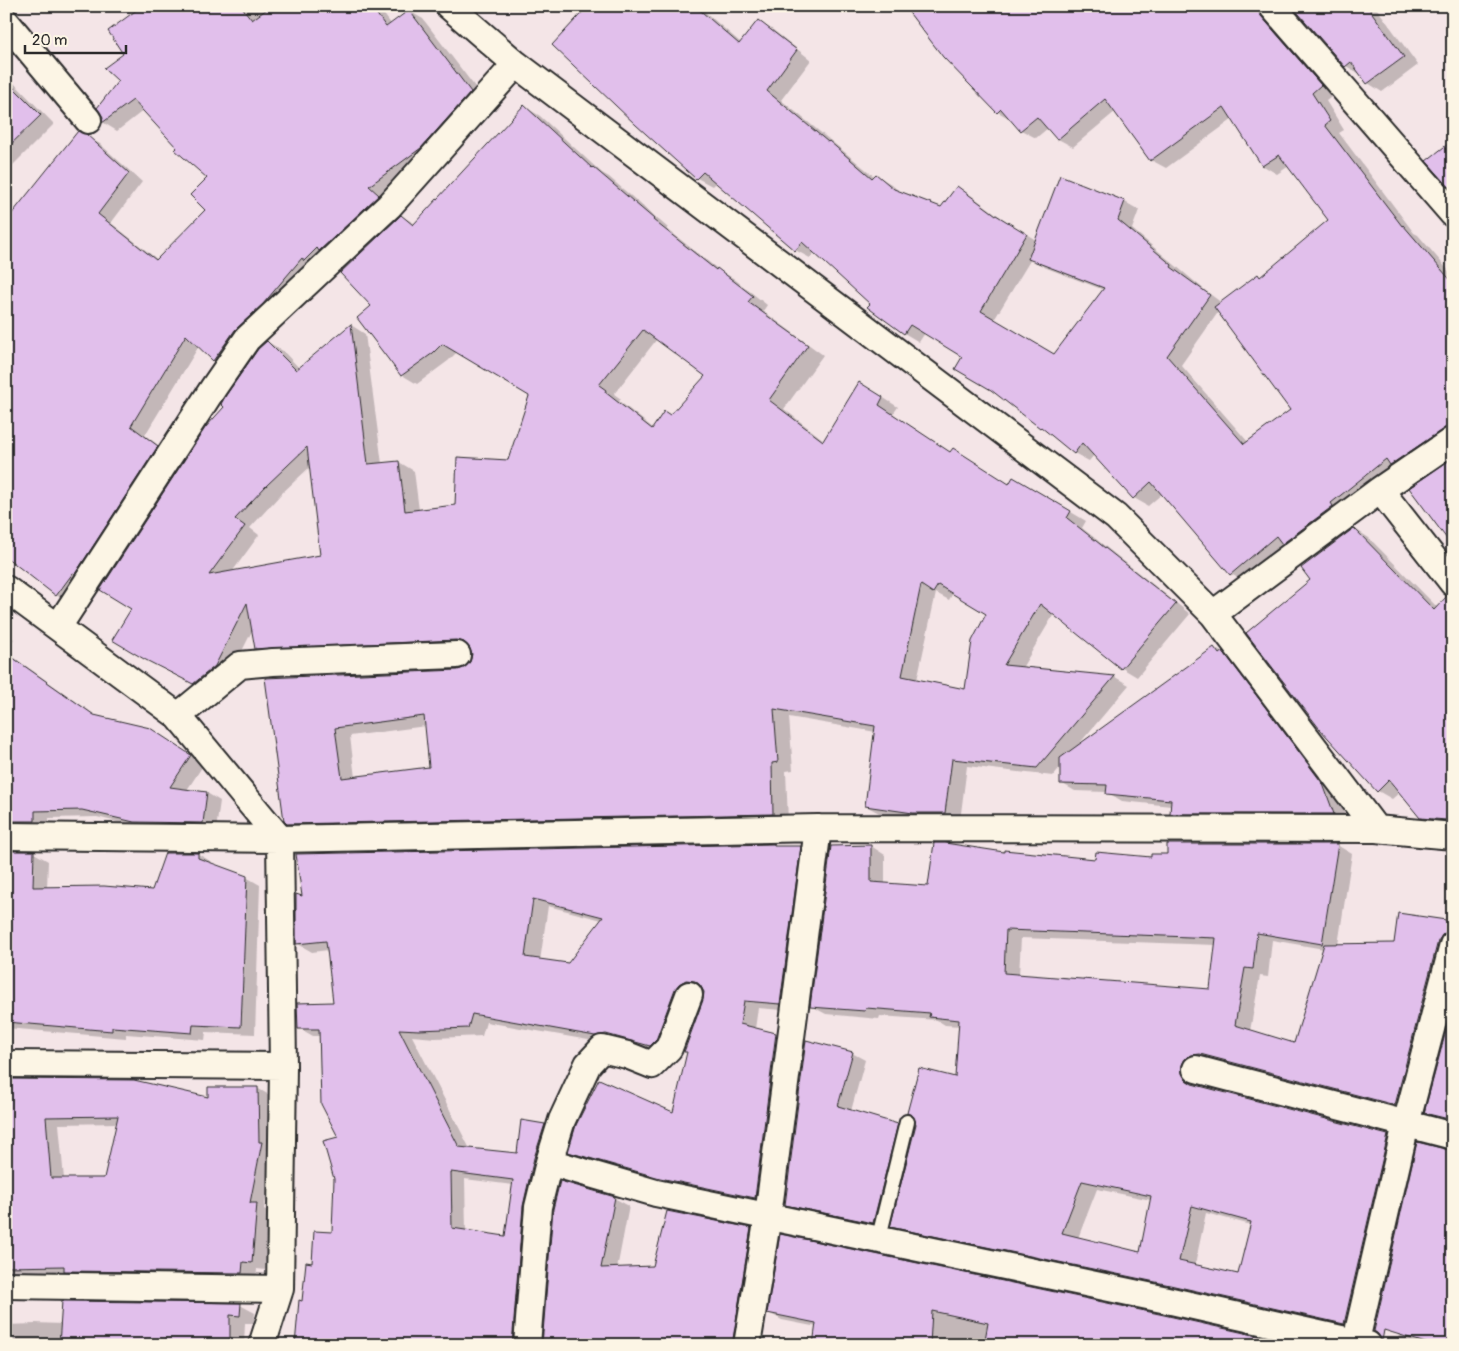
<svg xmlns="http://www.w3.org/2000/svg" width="1459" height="1351" font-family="Pangolin,sans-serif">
<rect width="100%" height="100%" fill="#f4e5e7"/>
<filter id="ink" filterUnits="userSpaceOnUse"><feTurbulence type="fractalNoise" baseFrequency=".02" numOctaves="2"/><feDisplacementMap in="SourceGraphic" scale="10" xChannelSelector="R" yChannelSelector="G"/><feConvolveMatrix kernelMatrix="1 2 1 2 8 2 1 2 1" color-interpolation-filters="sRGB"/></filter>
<g filter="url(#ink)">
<path fill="#0003" fill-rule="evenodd" d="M 144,6 L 378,6 L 391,24 L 409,11 L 423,19 L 485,100 L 228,368 L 214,360 L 199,346 L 145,435 L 171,455 L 70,603 L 56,595 L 10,558 L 6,561 L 6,301 L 85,136 L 100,144 L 142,182 L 111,223 L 158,260 L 207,210 L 209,178 L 179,148 L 144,110 L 117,131 L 104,123 L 104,117 L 120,81 L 125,54 Z
M 670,6 L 698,6 L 741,43 L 758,22 L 773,30 L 811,60 L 781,100 L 875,177 L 876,175 L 891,184 L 902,194 L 942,209 L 957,188 L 972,196 L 1011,225 L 1036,240 L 1060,177 L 1125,202 L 1139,210 L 1132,229 L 1207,292 L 1222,303 L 1258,276 L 1261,277 L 1330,220 L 1289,166 L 1277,174 L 1262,165 L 1233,119 L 1166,168 L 1151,160 L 1116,111 L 1073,147 L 1058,139 L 1048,128 L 1036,138 L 1021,130 L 1012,120 L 998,112 L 905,6 L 1275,6 L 1335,94 L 1326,101 L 1344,130 L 1339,133 L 1414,233 L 1418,235 L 1453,276 L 1453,440 L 1245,582 L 1231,574 L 1163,493 L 1148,506 L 1134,498 L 1094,455 L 1089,461 L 1074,453 L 1049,432 L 1041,427 L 964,356 L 925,333 L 919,342 L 904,333 L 815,252 L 810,258 L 795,250 L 716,182 L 712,186 L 697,178 L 600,88 ZM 1031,259 L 1044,267 L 1104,290 L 1054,356 L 994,320 ZM 1219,311 L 1292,410 L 1248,442 L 1181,365 Z
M 1294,6 L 1375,6 L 1418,65 L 1382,92 L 1368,83 L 1360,74 L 1346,66 Z
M 6,44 L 14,55 L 6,61 Z
M 6,75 L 54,124 L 6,172 Z
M 525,107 L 540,116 L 602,173 L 609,177 L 668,228 L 667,229 L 720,271 L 733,278 L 767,305 L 763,311 L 823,355 L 784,409 L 825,441 L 874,392 L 898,407 L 893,414 L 951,453 L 1010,485 L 1014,478 L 1086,521 L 1082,528 L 1190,614 L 1137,677 L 1122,668 L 1054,614 L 1022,668 L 1115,677 L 1129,685 L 1079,744 L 1214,648 L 1237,661 L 1337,793 L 1347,821 L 1185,821 L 1171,813 L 1171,806 L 1122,801 L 1107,792 L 1075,791 L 1061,783 L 1061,766 L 1053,776 L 967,766 L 960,821 L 929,821 L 881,814 L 866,806 L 876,732 L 789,717 L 793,770 L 786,771 L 788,822 L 303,832 L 288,823 L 266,679 L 458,671 L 466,668 L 472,662 L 473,654 L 471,648 L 272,657 L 256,648 L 253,629 L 230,675 L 209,692 L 144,658 L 132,608 L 226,407 L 268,342 L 283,351 L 300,369 L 351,325 L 365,334 L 382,464 L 399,462 L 414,471 L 419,510 L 457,506 L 509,461 L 530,396 L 457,352 L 448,361 L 417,384 L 402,375 L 359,318 L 372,306 L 402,216 L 415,224 ZM 657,339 L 706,376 L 670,416 L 654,429 L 619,401 L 621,399 L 614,394 ZM 311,466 L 322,556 L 232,572 L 259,535 L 250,528 L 281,494 ZM 936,593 L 949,600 L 953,593 L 988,613 L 966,691 L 917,680 ZM 426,726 L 430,768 L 355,778 L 350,736 Z
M 1355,529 L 1369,538 L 1438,608 L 1453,608 L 1453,827 L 1435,826 L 1420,817 L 1400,792 L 1392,799 L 1378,791 L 1312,580 Z
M 6,633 L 14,639 L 6,650 Z
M 6,652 L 98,717 L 164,738 L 204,764 L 187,790 L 207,793 L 220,801 L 216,830 L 149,830 L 97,817 L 49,818 L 49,829 L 6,838 Z
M 774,845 L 777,847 L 800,847 L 814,855 L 794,1011 L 758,1008 L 755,1029 L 776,1034 L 790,1042 L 769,1206 L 675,1186 L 584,1159 L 569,1151 L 674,1114 L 704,1000 L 705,992 L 703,988 L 694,992 L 665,1053 L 621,1042 L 611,1044 L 486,1022 L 482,1036 L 435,1038 L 412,1036 L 470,1149 L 518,1155 L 522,1122 L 545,1125 L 559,1133 L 527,1345 L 296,1345 L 303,1302 L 314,1264 L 333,1233 L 340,1138 L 321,1036 L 313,1036 L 299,1028 L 335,1003 L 328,950 L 312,952 L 298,944 L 304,898 ZM 548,906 L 602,920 L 568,964 L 540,961 ZM 465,1179 L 513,1185 L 506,1237 L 466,1232 Z
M 1337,845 L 1352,854 L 1338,945 L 1395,944 L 1453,923 L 1453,950 L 1410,1113 L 1196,1074 L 1196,1083 L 1198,1086 L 1388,1136 L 1402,1144 L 1359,1332 L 907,1235 L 892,1226 L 917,1124 L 915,1116 L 956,1079 L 960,1026 L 945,1025 L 937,1020 L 880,1016 L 879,1019 L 826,1014 L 811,1006 L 871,846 L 885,855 L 885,884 L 929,888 L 1005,853 L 1096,860 L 1153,858 ZM 1021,938 L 1216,945 L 1211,990 L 1019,976 ZM 1272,940 L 1324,949 L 1295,1045 L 1250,1031 L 1260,976 L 1268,977 ZM 1097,1189 L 1151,1200 L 1141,1253 L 1078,1238 ZM 1206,1213 L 1251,1225 L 1239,1275 L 1195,1265 Z
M 6,851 L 7,852 L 34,853 L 48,861 L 47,888 L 152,892 L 166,854 L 198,854 L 212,862 L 212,864 L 246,877 L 260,885 L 255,1034 L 206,1032 L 205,1040 L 126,1034 L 126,1038 L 6,1028 Z
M 1453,1010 L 1453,1124 L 1439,1120 L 1426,1112 Z
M 852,1053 L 865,1060 L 851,1111 L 897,1125 L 910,1132 L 886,1230 L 799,1211 L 786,1204 Z
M 6,1079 L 7,1080 L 133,1081 L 209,1098 L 257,1088 L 271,1096 L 275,1152 L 264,1209 L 270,1212 L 265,1270 L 257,1269 L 256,1281 L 6,1275 ZM 118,1123 L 105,1179 L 64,1179 L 59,1124 Z
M 614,1198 L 629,1206 L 617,1269 L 654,1267 L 750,1229 L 765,1238 L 747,1345 L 543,1345 Z
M 781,1236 L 1293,1345 L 814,1345 L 817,1327 L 782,1320 L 769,1313 Z
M 1415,1243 L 1453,1345 L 1397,1345 Z
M 240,1305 L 255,1313 L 254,1323 L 245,1323 L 244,1345 L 6,1345 L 6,1325 L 35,1324 L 35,1323 L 62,1324 Z"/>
<path fill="#e1bfeb" stroke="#2b2b2b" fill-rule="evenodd" d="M 142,6 L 241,6 L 252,20 L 271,6 L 371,6 L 386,27 L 409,10 L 471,92 L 421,148 L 369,186 L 379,195 L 319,251 L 317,248 L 304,261 L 302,258 L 263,304 L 235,330 L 213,361 L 186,335 L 131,426 L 158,446 L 75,574 L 73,573 L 56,596 L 6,557 L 6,221 L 78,131 L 86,134 L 129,173 L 98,214 L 156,260 L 205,210 L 190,195 L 207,178 L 175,150 L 177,148 L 133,100 L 102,123 L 103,117 L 97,108 L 118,81 L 104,68 L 123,54 L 108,31 Z
M 588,6 L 695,6 L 739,44 L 758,20 L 797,50 L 767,91 L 828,142 L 829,141 L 872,178 L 876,174 L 894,189 L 941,207 L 957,186 L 996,215 L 1027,234 L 981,311 L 1054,354 L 1104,288 L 1028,259 L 1060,175 L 1125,201 L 1118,220 L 1172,265 L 1171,267 L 1210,295 L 1167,356 L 1244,444 L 1290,410 L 1214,307 L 1258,274 L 1260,277 L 1328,220 L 1279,155 L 1262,166 L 1224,107 L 1150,161 L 1105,99 L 1057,140 L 1037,117 L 1020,131 L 1001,109 L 997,113 L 943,57 L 904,6 L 1257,6 L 1261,16 L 1321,85 L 1312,93 L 1330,121 L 1325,125 L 1402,226 L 1403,225 L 1453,283 L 1453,425 L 1445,428 L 1390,465 L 1386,459 L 1331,503 L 1333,506 L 1282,544 L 1276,536 L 1230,575 L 1151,482 L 1133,499 L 1082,443 L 1074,454 L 1041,427 L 1040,428 L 991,390 L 955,369 L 962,357 L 910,325 L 904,334 L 867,307 L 870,304 L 802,242 L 795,251 L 703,172 L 696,179 L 636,125 L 552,45 Z
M 1292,6 L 1367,6 L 1404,57 L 1367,84 L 1351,62 L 1345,67 Z
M 6,80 L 41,115 L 6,149 Z
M 524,105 L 592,168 L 593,167 L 654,219 L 653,220 L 716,270 L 717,268 L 753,296 L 748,302 L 808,345 L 769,400 L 823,441 L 859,382 L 883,397 L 879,405 L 950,452 L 953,448 L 1009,484 L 1013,477 L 1071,511 L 1067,518 L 1176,604 L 1121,669 L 1040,604 L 1004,665 L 1115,676 L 1037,768 L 952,759 L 945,813 L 913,813 L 865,806 L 875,726 L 774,709 L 778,762 L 772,763 L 773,814 L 287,824 L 284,821 L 265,678 L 458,670 L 465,667 L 470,662 L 472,654 L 469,647 L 464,642 L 456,640 L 255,649 L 247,603 L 215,666 L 193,684 L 144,659 L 112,640 L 131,609 L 100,590 L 205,428 L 224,407 L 221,404 L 226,395 L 258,349 L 267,341 L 296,370 L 351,324 L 368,464 L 399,461 L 405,511 L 455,505 L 457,457 L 508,460 L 529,396 L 442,344 L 433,353 L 401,376 L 357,318 L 371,306 L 340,273 L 401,215 L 413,225 ZM 643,330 L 705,376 L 670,415 L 664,411 L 652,429 L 605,392 L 606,390 L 599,385 ZM 307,447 L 320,555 L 209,575 L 245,526 L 235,519 L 266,486 ZM 921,585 L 933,593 L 938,585 L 986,614 L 972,641 L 965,689 L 902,676 ZM 424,716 L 429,767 L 342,778 L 335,728 Z
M 1453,140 L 1453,191 L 1426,161 Z
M 1453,458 L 1453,547 L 1409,488 Z
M 1354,528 L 1434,610 L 1447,596 L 1453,598 L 1453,816 L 1447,820 L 1420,818 L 1389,780 L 1377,792 L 1319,728 L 1246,633 L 1310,580 L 1301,568 Z
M 1214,647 L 1219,654 L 1223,651 L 1323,784 L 1334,814 L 1170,814 L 1171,800 L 1106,794 L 1107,785 L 1060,784 L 1060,758 Z
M 6,653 L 94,715 L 150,728 L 191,755 L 170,787 L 207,792 L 203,823 L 134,822 L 82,810 L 35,811 L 35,821 L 6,821 Z
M 934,843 L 945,843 L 1004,852 L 1004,850 L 1095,859 L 1096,852 L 1151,857 L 1151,854 L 1167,854 L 1167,844 L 1338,844 L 1322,944 L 1257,933 L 1253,969 L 1245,968 L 1235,1025 L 1294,1043 L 1324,944 L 1394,943 L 1398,913 L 1453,921 L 1453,930 L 1443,934 L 1438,941 L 1395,1105 L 1200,1054 L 1192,1055 L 1185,1059 L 1182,1065 L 1182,1073 L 1186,1080 L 1192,1084 L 1388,1135 L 1344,1324 L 1170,1285 L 890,1227 L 916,1124 L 913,1116 L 907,1113 L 919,1068 L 955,1077 L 959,1020 L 929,1017 L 930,1013 L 866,1008 L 865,1011 L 810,1007 L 831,846 L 871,845 L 871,882 L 928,886 ZM 1006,930 L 1216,938 L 1210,989 L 1004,973 ZM 1082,1181 L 1151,1196 L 1140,1252 L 1062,1233 ZM 1192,1206 L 1251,1222 L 1238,1274 L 1179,1261 Z
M 774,844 L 774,846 L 801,846 L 780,1004 L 744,1001 L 740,1024 L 776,1033 L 755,1198 L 660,1178 L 568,1152 L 576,1125 L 599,1079 L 673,1112 L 687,1052 L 684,1052 L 703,1000 L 704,992 L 700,985 L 695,981 L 686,980 L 679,984 L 675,989 L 656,1040 L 650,1046 L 606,1034 L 595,1036 L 472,1014 L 468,1028 L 419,1030 L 399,1029 L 459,1147 L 517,1153 L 521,1120 L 545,1124 L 534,1158 L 523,1206 L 512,1345 L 295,1345 L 299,1300 L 302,1301 L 306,1262 L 312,1263 L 314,1231 L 332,1232 L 334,1179 L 323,1141 L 338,1137 L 321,1104 L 319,1029 L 298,1029 L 297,1003 L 333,1002 L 326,941 L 296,944 L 296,894 L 302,896 L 296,854 ZM 533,899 L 603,917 L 568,963 L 525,957 ZM 451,1172 L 513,1180 L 505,1236 L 452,1228 Z
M 6,851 L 34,851 L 33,887 L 104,886 L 152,890 L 165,853 L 198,853 L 198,858 L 247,876 L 241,1027 L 193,1025 L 192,1033 L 112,1027 L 112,1031 L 6,1022 Z
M 1453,1005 L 1453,1120 L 1424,1113 Z
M 806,1040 L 853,1052 L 838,1106 L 898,1124 L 873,1223 L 785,1205 Z
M 10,1079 L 134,1080 L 208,1097 L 208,1087 L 258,1087 L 259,1142 L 262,1142 L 250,1203 L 257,1203 L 252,1263 L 243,1262 L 242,1273 L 64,1271 L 64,1266 L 6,1267 L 6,1113 ZM 118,1116 L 104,1178 L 51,1178 L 46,1117 Z
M 1417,1142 L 1453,1151 L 1453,1345 L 1432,1345 L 1384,1330 L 1382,1341 L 1378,1334 L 1374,1331 Z
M 560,1181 L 615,1197 L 601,1268 L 653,1266 L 667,1211 L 751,1228 L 732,1345 L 542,1345 L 553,1209 Z
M 780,1234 L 1164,1315 L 1298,1345 L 984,1345 L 988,1323 L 932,1311 L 930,1345 L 813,1345 L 816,1323 L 767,1313 Z
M 62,1301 L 241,1303 L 240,1316 L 230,1315 L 230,1345 L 59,1345 Z"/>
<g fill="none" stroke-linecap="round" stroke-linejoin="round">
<g stroke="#2b2b2b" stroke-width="18">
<path id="lane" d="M 878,1241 L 907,1122"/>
</g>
<g stroke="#2b2b2b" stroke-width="30">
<path id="street" d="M 449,6 L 516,64 L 1116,517 L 1213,614 L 1376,829
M 1272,6 L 1453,214
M 6,22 L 88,120
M 1380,490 L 1453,583
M 6,589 L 178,716 L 280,839 L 283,1066 L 280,1289 L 262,1345
M 1213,614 L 1380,490 L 1453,440
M 58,627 L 214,387 L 247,339 L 389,206 L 516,64
M 178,716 L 240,665 L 273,662 L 457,655
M 6,836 L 280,839 L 818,828 L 1376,829 L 1453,836
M 6,1064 L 283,1066
M 1196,1069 L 1453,1136
M 549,1162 L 656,1193 L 1167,1300 L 1368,1345
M 6,1285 L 280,1289
M 527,1345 L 538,1207 L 549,1162 L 562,1120 L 588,1064 L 602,1049 L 627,1055 L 652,1065 L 669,1048 L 689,995
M 747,1345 L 768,1216 L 818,828
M 1355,1345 L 1406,1124 L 1453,945"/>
</g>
<use href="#lane" stroke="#fcf5e5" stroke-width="14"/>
<use href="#street" stroke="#fcf5e5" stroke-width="26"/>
</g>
</g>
<rect width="1459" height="1351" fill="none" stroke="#fcf5e5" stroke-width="25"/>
<rect x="12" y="12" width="1434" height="1326" fill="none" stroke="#2b2b2b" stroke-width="2" filter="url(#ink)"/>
<path d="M25 45v8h101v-8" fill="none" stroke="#2b2b2b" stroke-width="2.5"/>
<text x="32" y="45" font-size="15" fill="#2b2b2b" stroke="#fcf5e5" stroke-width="4" paint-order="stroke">20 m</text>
</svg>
